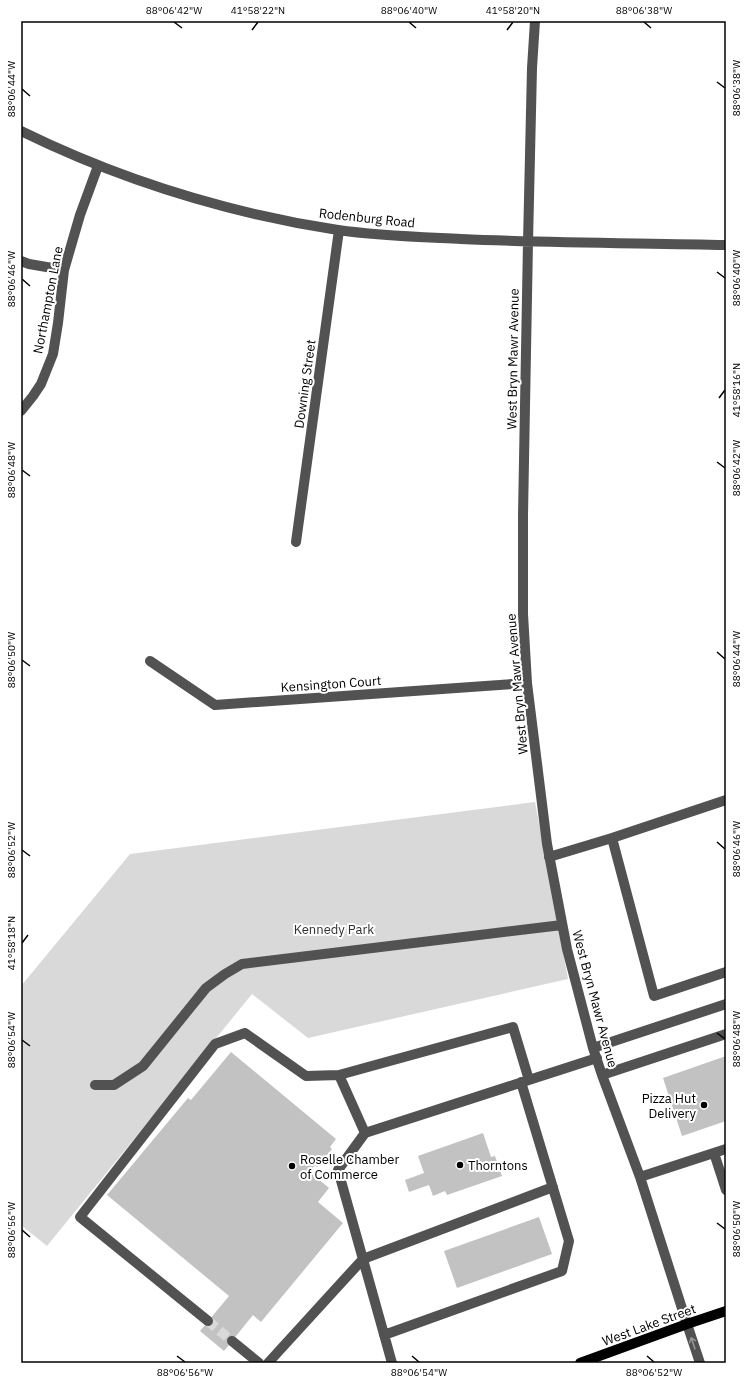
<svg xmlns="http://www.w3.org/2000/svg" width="747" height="1384" font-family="'IBM Plex Sans',sans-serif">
<rect width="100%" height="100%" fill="#fff"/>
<path fill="#d9d9d9" d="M 535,802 L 568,979 L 308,1038 L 252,994 L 47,1246 L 21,1225 L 21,986 L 130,854 Z"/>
<path fill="#c2c2c2" d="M 231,1052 L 336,1139 L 330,1147 L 332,1149 L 317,1167 L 315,1165 L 310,1172 L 329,1188 L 318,1202 L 343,1223 L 261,1322 L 253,1315 L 224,1351 L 200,1331 L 229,1296 L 107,1195 L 188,1098 L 191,1100 Z
M 726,1056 L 726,1121 L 682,1136 L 663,1078 Z
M 483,1133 L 491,1157 L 495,1156 L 502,1176 L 447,1195 L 445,1191 L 433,1196 L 429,1185 L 409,1192 L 405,1180 L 424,1173 L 418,1156 Z
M 539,1217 L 552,1254 L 457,1288 L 444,1251 Z"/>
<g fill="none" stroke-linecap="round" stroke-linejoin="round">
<path stroke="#d9d9d9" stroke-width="10" stroke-dasharray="10 5" stroke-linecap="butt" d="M 208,1321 L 232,1341"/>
<path stroke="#525252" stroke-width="10" d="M 535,21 L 532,68 L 528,242 L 523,515 L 523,614 L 527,683 L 547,844 L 567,949 L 593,1048 L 602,1075 L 640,1177 L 687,1324 L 700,1363
M 21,131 C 121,180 228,213 338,230 C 379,236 420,237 461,239 C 549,243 638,243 726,245
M 21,261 L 29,264 L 64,270
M 21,411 L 33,396 L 41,384 L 53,354 L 58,323 L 64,270 L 80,215 L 98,166
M 296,542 L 339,230
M 150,661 L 215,705 L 527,683
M 612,838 L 726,800
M 549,857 L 612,838 L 654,996 L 726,972
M 593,1048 L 726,1004
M 339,1075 L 365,1133
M 602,1075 L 726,1034
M 95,1085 L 114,1085 L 143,1066 L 206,988 L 225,974 L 242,964 L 562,925
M 714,1153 L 726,1190
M 640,1177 L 726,1149
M 208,1321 L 80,1217 L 215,1044 L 245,1033 L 306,1076 L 339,1075 L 513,1027 L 529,1080
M 384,1335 L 562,1271 L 569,1241 L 521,1082
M 232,1341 L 259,1363
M 268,1363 L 363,1259 L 553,1187
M 392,1363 L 338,1170 L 365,1133 L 597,1058"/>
<path stroke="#000" stroke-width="10" d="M 580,1363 L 687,1324 L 726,1311"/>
</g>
<defs><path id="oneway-shaft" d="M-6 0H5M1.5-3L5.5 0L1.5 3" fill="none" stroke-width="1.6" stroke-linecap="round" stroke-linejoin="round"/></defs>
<use stroke="#979797" href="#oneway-shaft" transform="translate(693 1343) rotate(-109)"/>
<path fill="none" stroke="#000" stroke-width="1.5" d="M 174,22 L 182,28M 409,22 L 416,28M 644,22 L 651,28M 252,30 L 258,22M 507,30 L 513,22M 717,82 L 725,88M 22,89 L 30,96M 717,272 L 725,278M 22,279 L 30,286M 719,398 L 725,390M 717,462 L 725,468M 22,470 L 30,476M 717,652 L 725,659M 22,660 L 30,666M 717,842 L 725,849M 22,850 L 30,856M 22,943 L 28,935M 717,1033 L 725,1039M 22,1040 L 30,1046M 717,1223 L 725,1229M 22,1230 L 30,1237M 177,1356 L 185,1362M 412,1356 L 419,1362M 647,1356 L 654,1362"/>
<g fill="#000" stroke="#fff" stroke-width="1.5">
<circle cx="704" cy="1105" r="4"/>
<circle cx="460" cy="1165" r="4"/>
<circle cx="292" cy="1166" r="4"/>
</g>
<g text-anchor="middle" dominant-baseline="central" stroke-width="4" stroke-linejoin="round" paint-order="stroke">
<g font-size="13" fill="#000" stroke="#fff">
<text transform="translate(367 218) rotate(6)">Rodenburg Road</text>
<text transform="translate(48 300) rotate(-79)">Northampton Lane</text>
<text transform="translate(513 359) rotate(-89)">West Bryn Mawr Avenue</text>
<text transform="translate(305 384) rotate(-82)">Downing Street</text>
<text transform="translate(331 684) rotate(-4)">Kensington Court</text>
<text transform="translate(517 684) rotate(-95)">West Bryn Mawr Avenue</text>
<text transform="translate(595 999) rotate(75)">West Bryn Mawr Avenue</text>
<text transform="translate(649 1325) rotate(-20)">West Lake Street</text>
</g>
<g font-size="13" fill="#303030" stroke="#fff">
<text x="334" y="929">Kennedy Park</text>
</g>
<g font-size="13" fill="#000" stroke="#fff" text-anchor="start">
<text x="696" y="1098" text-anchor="end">Pizza Hut<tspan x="696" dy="15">Delivery</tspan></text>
<text x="300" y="1159">Roselle Chamber<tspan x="300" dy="15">of Commerce</tspan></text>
<text x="468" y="1165">Thorntons</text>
</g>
</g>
<rect width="747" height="1384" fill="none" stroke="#ffffff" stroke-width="44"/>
<rect x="22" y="22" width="703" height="1340" fill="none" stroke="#000" stroke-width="1.5"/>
<g font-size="10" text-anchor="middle" fill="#000">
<text x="174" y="14">88°06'42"W</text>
<text x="258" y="14">41°58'22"N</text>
<text x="409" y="14">88°06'40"W</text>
<text x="513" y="14">41°58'20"N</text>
<text x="644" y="14">88°06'38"W</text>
<text transform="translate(736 88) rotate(-90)" y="4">88°06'38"W</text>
<text transform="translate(11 89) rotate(-90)" y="4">88°06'44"W</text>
<text transform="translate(736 278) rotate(-90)" y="4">88°06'40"W</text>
<text transform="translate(11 279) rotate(-90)" y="4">88°06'46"W</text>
<text transform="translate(736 390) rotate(-90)" y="4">41°58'16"N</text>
<text transform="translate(736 468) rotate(-90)" y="4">88°06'42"W</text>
<text transform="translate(11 470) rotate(-90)" y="4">88°06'48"W</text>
<text transform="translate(736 659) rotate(-90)" y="4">88°06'44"W</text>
<text transform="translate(11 660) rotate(-90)" y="4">88°06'50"W</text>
<text transform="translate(736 849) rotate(-90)" y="4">88°06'46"W</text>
<text transform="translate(11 850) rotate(-90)" y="4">88°06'52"W</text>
<text transform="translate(11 943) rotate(-90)" y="4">41°58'18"N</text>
<text transform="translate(736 1039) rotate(-90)" y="4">88°06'48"W</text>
<text transform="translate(11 1040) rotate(-90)" y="4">88°06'54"W</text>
<text transform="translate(736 1229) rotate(-90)" y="4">88°06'50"W</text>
<text transform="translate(11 1230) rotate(-90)" y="4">88°06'56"W</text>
<text x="185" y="1376">88°06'56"W</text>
<text x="419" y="1376">88°06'54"W</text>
<text x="654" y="1376">88°06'52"W</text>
</g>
</svg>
